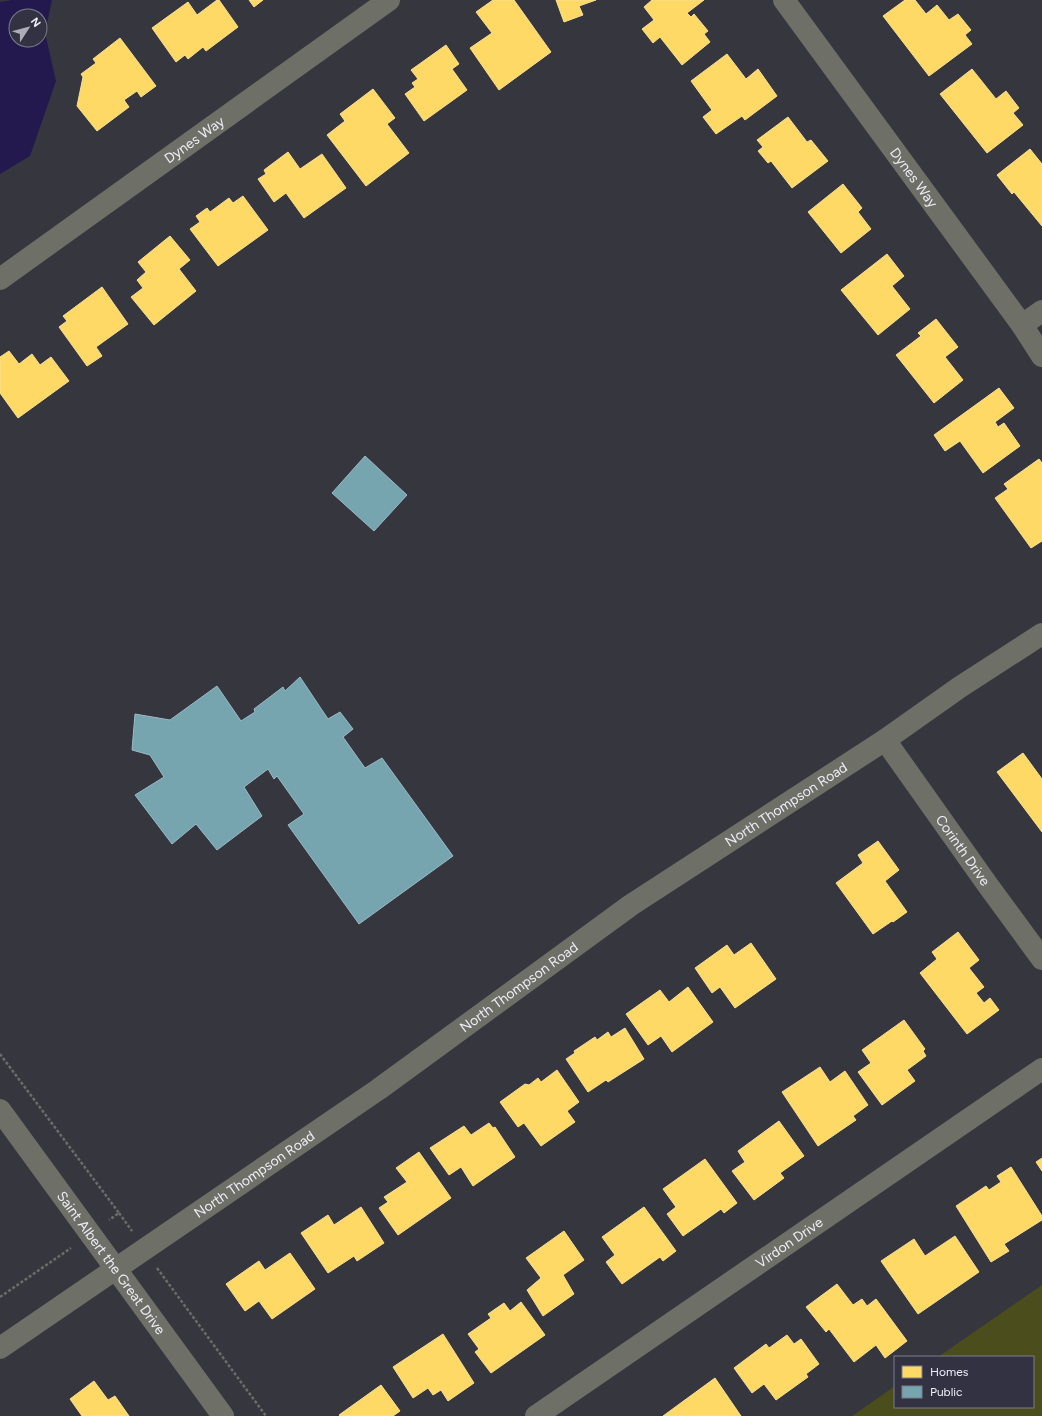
<svg xmlns="http://www.w3.org/2000/svg" width="1042" height="1416" font-family="Figtree,sans-serif">
<rect width="100%" height="100%" fill="#36363e"/>
<path fill="#4c4d1c" d="M 1042,1285 L 1042,1416 L 852,1416 L 895,1386 L 895,1407 L 1033,1407 L 1033,1357 L 938,1357 Z"/>
<path fill="#23194f" fill-rule="evenodd" d="M 12,0 L 52,0 L 45,33 L 56,81 L 30,156 L 0,174 L 0,2 ZM 16,16 L 40,16 L 40,40 L 16,40 Z"/>
<path fill="#ffd966" stroke="#fadf92" d="M 217,0 L 219,0 L 238,27 L 206,51 L 203,47 L 188,59 L 185,55 L 176,62 L 152,28 L 188,2 L 197,15 Z
M 249,0 L 263,0 L 254,7 Z
M 493,0 L 514,0 L 551,52 L 499,90 L 470,48 L 492,33 L 476,12 Z
M 556,0 L 596,0 L 579,6 L 583,15 L 564,22 Z
M 652,0 L 704,0 L 687,13 L 691,17 L 694,14 L 708,31 L 704,34 L 710,42 L 682,65 L 660,37 L 653,43 L 642,29 L 654,20 L 644,7 Z
M 905,0 L 915,0 L 926,14 L 937,5 L 949,20 L 958,14 L 971,30 L 965,35 L 972,44 L 929,76 L 883,16 Z
M 120,38 L 156,86 L 141,97 L 137,91 L 124,100 L 129,107 L 97,131 L 77,106 L 83,77 L 81,74 L 96,63 L 93,59 Z
M 446,45 L 459,64 L 452,69 L 467,90 L 424,121 L 405,94 L 415,87 L 412,83 L 418,79 L 411,70 Z
M 727,54 L 746,79 L 758,69 L 777,96 L 745,120 L 742,116 L 716,134 L 703,117 L 712,110 L 691,81 Z
M 972,69 L 996,99 L 1006,91 L 1019,108 L 1013,113 L 1023,125 L 987,153 L 940,94 Z
M 373,89 L 395,118 L 387,124 L 409,153 L 366,186 L 327,135 L 345,121 L 340,114 Z
M 788,117 L 807,142 L 811,140 L 828,161 L 792,188 L 771,161 L 768,163 L 758,151 L 763,147 L 757,140 Z
M 1030,149 L 1042,164 L 1042,226 L 1014,192 L 1012,194 L 997,175 Z
M 288,152 L 300,169 L 322,154 L 346,188 L 304,218 L 286,193 L 274,202 L 258,179 L 266,174 L 264,170 Z
M 843,184 L 862,208 L 858,212 L 871,229 L 841,253 L 808,212 Z
M 243,196 L 268,230 L 218,266 L 190,229 L 200,222 L 196,216 L 207,208 L 210,212 L 229,198 L 233,203 Z
M 170,236 L 190,260 L 179,269 L 196,291 L 154,325 L 131,297 L 143,288 L 137,280 L 146,272 L 138,262 Z
M 887,254 L 904,276 L 892,286 L 910,309 L 878,335 L 841,290 Z
M 102,287 L 128,324 L 96,347 L 102,356 L 87,366 L 59,327 L 67,321 L 63,316 Z
M 936,319 L 958,347 L 945,357 L 963,380 L 934,403 L 896,355 L 921,336 L 918,333 Z
M 9,351 L 19,364 L 32,354 L 40,365 L 51,357 L 69,381 L 18,418 L 0,393 L 0,357 Z
M 999,388 L 1014,408 L 995,422 L 998,427 L 1004,423 L 1020,446 L 983,473 L 960,441 L 945,451 L 934,435 Z
M 1039,459 L 1042,463 L 1042,541 L 1031,548 L 995,498 L 1008,489 L 1004,484 Z
M 1023,753 L 1042,779 L 1042,832 L 997,772 Z
M 878,841 L 899,870 L 885,881 L 907,912 L 893,922 L 892,921 L 873,934 L 836,883 L 863,863 L 858,855 Z
M 958,932 L 979,960 L 969,968 L 984,987 L 976,993 L 984,1003 L 990,998 L 999,1010 L 967,1034 L 920,973 L 937,959 L 932,952 Z
M 751,943 L 776,979 L 735,1008 L 720,987 L 712,993 L 695,968 L 727,945 L 734,955 Z
M 688,987 L 713,1022 L 672,1052 L 661,1036 L 648,1045 L 626,1014 L 660,990 L 669,1002 Z
M 904,1020 L 925,1049 L 923,1051 L 926,1056 L 907,1070 L 915,1081 L 882,1105 L 858,1072 L 871,1063 L 862,1050 Z
M 625,1028 L 644,1059 L 608,1082 L 606,1080 L 588,1092 L 566,1059 L 575,1053 L 574,1051 L 595,1037 L 597,1040 L 608,1032 L 611,1037 Z
M 820,1067 L 830,1082 L 845,1071 L 868,1105 L 853,1116 L 856,1120 L 818,1146 L 782,1092 Z
M 557,1070 L 579,1102 L 567,1111 L 575,1122 L 541,1146 L 524,1123 L 518,1127 L 500,1102 L 525,1084 L 529,1085 L 538,1078 L 541,1082 Z
M 779,1121 L 804,1156 L 780,1173 L 784,1178 L 754,1200 L 732,1171 L 745,1162 L 738,1151 Z
M 489,1123 L 493,1128 L 495,1127 L 515,1157 L 473,1186 L 461,1167 L 449,1175 L 430,1148 L 464,1126 L 471,1135 Z
M 419,1152 L 451,1198 L 398,1235 L 379,1208 L 388,1202 L 384,1197 L 407,1182 L 396,1168 Z
M 1042,1158 L 1042,1171 L 1036,1162 Z
M 705,1159 L 737,1203 L 724,1213 L 721,1209 L 683,1236 L 667,1214 L 676,1207 L 663,1189 Z
M 1011,1167 L 1042,1216 L 1042,1220 L 1004,1244 L 1009,1251 L 991,1262 L 956,1206 L 986,1186 L 989,1190 L 1001,1182 L 997,1176 Z
M 361,1207 L 384,1243 L 357,1261 L 354,1256 L 328,1273 L 301,1233 L 328,1215 L 334,1225 Z
M 644,1207 L 676,1251 L 663,1261 L 660,1257 L 622,1284 L 606,1262 L 615,1255 L 602,1237 Z
M 564,1231 L 584,1260 L 563,1275 L 574,1294 L 543,1316 L 527,1290 L 541,1278 L 526,1258 Z
M 955,1236 L 979,1272 L 918,1314 L 881,1261 L 914,1239 L 925,1256 Z
M 290,1253 L 315,1289 L 272,1319 L 259,1301 L 245,1311 L 226,1284 L 259,1261 L 265,1270 Z
M 837,1284 L 853,1305 L 862,1299 L 867,1306 L 876,1299 L 907,1341 L 885,1358 L 876,1345 L 854,1362 L 829,1329 L 826,1332 L 806,1307 Z
M 521,1302 L 545,1335 L 491,1373 L 475,1352 L 479,1349 L 468,1334 L 491,1318 L 488,1314 L 504,1303 L 510,1311 Z
M 443,1334 L 474,1383 L 448,1401 L 441,1390 L 433,1395 L 428,1388 L 413,1398 L 393,1367 Z
M 787,1335 L 794,1344 L 801,1339 L 819,1364 L 806,1374 L 808,1377 L 776,1400 L 764,1384 L 752,1393 L 734,1368 L 766,1344 L 769,1348 Z
M 715,1378 L 741,1416 L 663,1416 Z
M 94,1381 L 108,1400 L 115,1396 L 129,1416 L 82,1416 L 70,1399 Z
M 381,1385 L 400,1411 L 393,1416 L 340,1416 L 339,1415 Z"/>
<path fill="#76a5af" stroke="#9abbc5" d="M 365,456 L 407,495 L 374,531 L 332,493 Z
M 300,677 L 328,719 L 340,712 L 353,729 L 343,737 L 365,768 L 382,758 L 453,856 L 359,924 L 288,825 L 304,814 L 277,776 L 274,779 L 268,769 L 244,787 L 262,816 L 217,850 L 196,824 L 172,844 L 135,795 L 164,777 L 150,755 L 132,750 L 135,714 L 170,720 L 217,686 L 241,721 L 255,712 L 254,709 L 283,687 L 285,691 Z"/>
<g fill="none" stroke-linecap="round" stroke-linejoin="round">
<path stroke="#6c6c6a" stroke-width="2.5" stroke-dasharray="3 2" stroke-linecap="butt" d="M 0,1054 L 119,1213 L 109,1220
M 119,1213 L 132,1231
M 157,1268 L 266,1416
M 0,1297 L 71,1248"/>
<g stroke="#6e6f66" stroke-width="22">
<path id="s1" d="M 784,0 L 1022,325 L 1042,356"/>
<path id="s2" d="M 0,279 L 389,0"/>
<path d="M 1022,325 L 1042,311"/>
<path id="s3" d="M 885,740 L 987,884 L 1042,959"/>
<path id="s4" d="M 0,1110 L 223,1416"/>
<path id="s5" d="M 0,1348 L 379,1089 L 631,905 L 885,740 L 960,687 L 1042,634"/>
<path id="s6" d="M 536,1416 L 1042,1069"/>
</g>
</g>
<g text-anchor="middle" dominant-baseline="central" stroke-width="4" stroke-linejoin="round" paint-order="stroke">
<g font-size="14" fill="#ededf8" stroke="#323242">
<text stroke="none"><textPath href="#s2" startOffset="239">Dynes Way</textPath></text>
<text stroke="none"><textPath href="#s1" startOffset="220">Dynes Way</textPath></text>
<text stroke="none"><textPath href="#s5" startOffset="956">North Thompson Road</textPath></text>
<text stroke="none"><textPath href="#s3" startOffset="135">Corinth Drive</textPath></text>
<text stroke="none"><textPath href="#s5" startOffset="632">North Thompson Road</textPath></text>
<text stroke="none"><textPath href="#s5" startOffset="308">North Thompson Road</textPath></text>
<text stroke="none"><textPath href="#s6" startOffset="307">Virdon Drive</textPath></text>
<text stroke="none"><textPath href="#s4" startOffset="189">Saint Albert the Great Drive</textPath></text>
</g>
</g>
<rect x="894" y="1356" width="140" height="52" fill="#323242" stroke="#7d7d8b"/>
<rect x="902" y="1366" width="20" height="12" fill="#ffd966" stroke="#7d7d8b"/>
<text x="930" y="1376" font-size="12" fill="#ededf8">Homes</text>
<rect x="902" y="1386" width="20" height="12" fill="#76a5af" stroke="#7d7d8b"/>
<text x="930" y="1396" font-size="12" fill="#ededf8">Public</text>
<g transform="translate(28 28) rotate(54)"><circle r="19" fill="#323242" stroke="#7d7d8b"/>
<path d="M0-3L7 15L0 10L-7 15Z" fill="#adadb7"/>
<text y="-6" font-size="11" font-weight="bold" text-anchor="middle" fill="#ededf8">N</text>
</g>
</svg>
